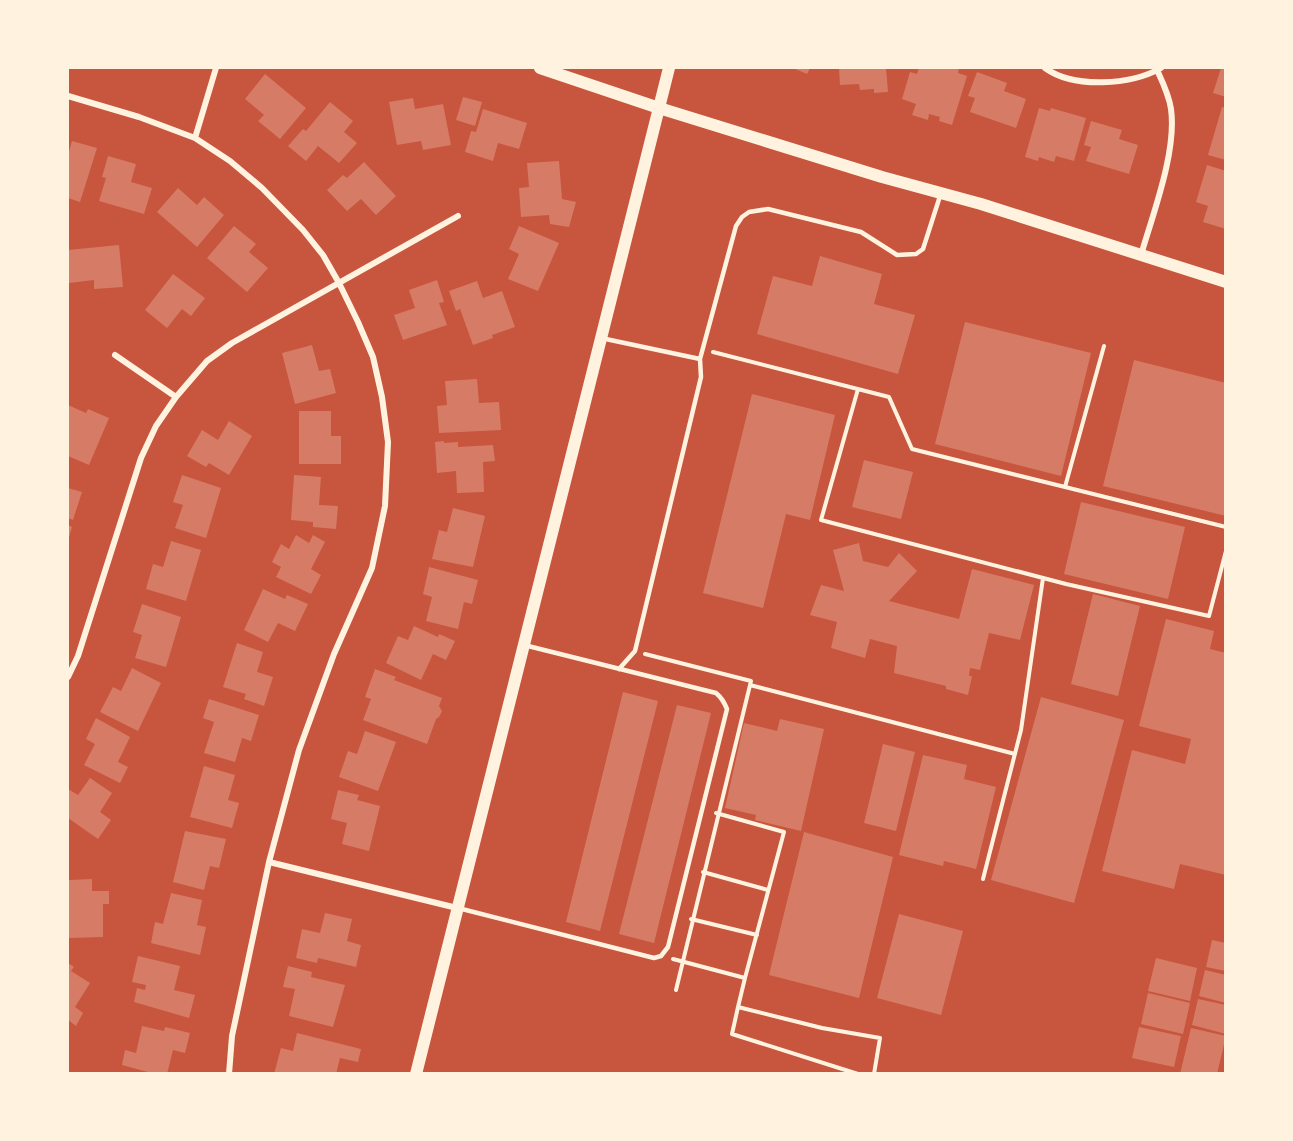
<svg xmlns="http://www.w3.org/2000/svg" width="1293" height="1141" font-family="Raleway,sans-serif">
<rect width="100%" height="100%" fill="#c8553d"/>
<path fill="#d67c66" d="M 793,68 L 810,68 L 807,74 Z
M 839,68 L 886,68 L 888,92 L 874,93 L 874,89 L 860,90 L 859,84 L 840,85 Z
M 919,68 L 959,68 L 958,73 L 967,76 L 952,125 L 939,121 L 940,117 L 929,114 L 928,120 L 912,115 L 916,104 L 902,99 L 910,72 L 917,74 Z
M 1221,68 L 1226,68 L 1226,97 L 1213,93 Z
M 977,72 L 1007,83 L 1004,91 L 1026,99 L 1016,128 L 970,112 L 975,98 L 968,96 Z
M 265,74 L 306,108 L 280,139 L 258,121 L 264,115 L 245,99 Z
M 463,97 L 482,102 L 475,126 L 456,120 Z
M 413,98 L 415,109 L 443,104 L 451,145 L 423,150 L 421,141 L 397,145 L 389,102 Z
M 330,102 L 353,121 L 344,132 L 357,143 L 339,163 L 318,146 L 306,161 L 288,146 L 303,129 L 306,131 Z
M 1222,107 L 1226,108 L 1226,160 L 1208,155 Z
M 1039,108 L 1050,111 L 1051,108 L 1086,118 L 1074,161 L 1056,156 L 1054,162 L 1039,157 L 1038,161 L 1025,157 Z
M 483,109 L 527,123 L 519,149 L 498,143 L 493,161 L 465,152 L 471,131 L 476,132 Z
M 1091,121 L 1122,130 L 1119,139 L 1138,145 L 1129,174 L 1086,161 L 1091,147 L 1084,145 Z
M 72,141 L 97,148 L 80,202 L 68,198 L 68,150 L 69,151 Z
M 108,156 L 136,164 L 131,182 L 152,188 L 144,214 L 99,201 L 106,178 L 102,177 Z
M 559,161 L 562,199 L 576,202 L 569,227 L 550,224 L 549,215 L 521,217 L 519,188 L 529,187 L 527,163 Z
M 364,162 L 396,196 L 376,215 L 361,199 L 347,211 L 327,190 L 343,175 L 347,178 Z
M 1207,165 L 1226,171 L 1226,229 L 1203,222 L 1208,206 L 1196,202 Z
M 178,188 L 197,205 L 204,197 L 224,215 L 197,247 L 157,212 Z
M 234,226 L 256,244 L 249,252 L 268,268 L 247,292 L 207,258 Z
M 519,226 L 559,243 L 538,291 L 508,279 L 519,254 L 509,249 Z
M 119,245 L 123,287 L 94,289 L 94,280 L 69,283 L 68,250 Z
M 820,256 L 882,274 L 874,304 L 915,315 L 898,374 L 757,334 L 773,276 L 812,286 Z
M 173,274 L 205,298 L 191,316 L 182,309 L 167,328 L 145,310 Z
M 437,280 L 444,302 L 439,303 L 447,325 L 403,340 L 394,315 L 415,308 L 409,290 Z
M 477,281 L 483,298 L 502,291 L 515,327 L 492,335 L 493,338 L 473,345 L 460,309 L 456,311 L 449,291 Z
M 965,322 L 1091,353 L 1061,476 L 935,444 Z
M 312,345 L 319,371 L 330,369 L 336,393 L 295,404 L 282,353 Z
M 1134,360 L 1226,383 L 1226,516 L 1103,486 Z
M 477,379 L 479,403 L 499,402 L 501,430 L 439,433 L 437,406 L 447,405 L 445,381 Z
M 752,394 L 835,415 L 810,520 L 786,514 L 763,608 L 703,593 Z
M 68,405 L 86,413 L 88,409 L 109,418 L 89,465 L 68,456 Z
M 299,411 L 331,411 L 331,436 L 341,436 L 341,464 L 299,464 Z
M 229,421 L 252,436 L 229,475 L 209,463 L 206,467 L 187,456 L 202,430 L 218,440 Z
M 444,441 L 444,443 L 458,442 L 458,447 L 493,445 L 495,461 L 483,462 L 484,492 L 457,493 L 456,471 L 437,473 L 435,442 Z
M 864,460 L 913,472 L 901,519 L 852,507 Z
M 182,475 L 221,488 L 206,538 L 175,528 L 183,505 L 173,502 Z
M 294,475 L 321,477 L 319,505 L 338,506 L 336,529 L 313,527 L 313,522 L 291,520 Z
M 68,488 L 82,492 L 73,520 L 68,518 Z
M 1081,502 L 1185,527 L 1168,599 L 1064,574 Z
M 453,508 L 485,516 L 473,567 L 432,559 L 439,530 L 447,532 Z
M 68,525 L 72,527 L 68,541 Z
M 296,535 L 309,543 L 313,535 L 325,542 L 311,569 L 321,575 L 311,594 L 276,577 L 281,567 L 272,562 L 281,544 L 289,549 Z
M 171,541 L 201,550 L 186,601 L 146,589 L 153,564 L 163,567 Z
M 859,543 L 863,561 L 888,567 L 899,553 L 917,571 L 889,601 L 959,619 L 972,569 L 1034,585 L 1020,640 L 989,633 L 980,670 L 970,668 L 969,676 L 972,676 L 968,695 L 946,689 L 946,686 L 894,673 L 897,646 L 870,639 L 865,658 L 831,648 L 837,622 L 810,615 L 821,585 L 844,591 L 833,550 Z
M 429,567 L 478,580 L 472,604 L 464,602 L 458,629 L 426,621 L 432,597 L 423,594 Z
M 263,589 L 285,599 L 287,595 L 308,604 L 295,631 L 278,623 L 268,642 L 244,630 Z
M 1093,594 L 1140,606 L 1118,696 L 1071,684 Z
M 142,604 L 181,617 L 166,667 L 135,658 L 142,635 L 133,632 Z
M 1166,619 L 1214,631 L 1210,649 L 1226,653 L 1226,875 L 1180,864 L 1174,889 L 1102,871 L 1132,750 L 1185,764 L 1191,739 L 1139,726 Z
M 414,626 L 438,637 L 439,634 L 455,641 L 446,660 L 433,654 L 421,680 L 386,663 L 398,636 L 408,640 Z
M 237,643 L 263,652 L 257,672 L 273,677 L 264,706 L 244,699 L 246,694 L 223,687 Z
M 132,668 L 161,683 L 138,731 L 100,712 L 113,687 L 121,691 Z
M 375,669 L 396,677 L 394,680 L 442,698 L 439,706 L 442,711 L 439,717 L 436,719 L 427,744 L 363,720 L 371,699 L 365,697 Z
M 623,692 L 658,701 L 600,931 L 566,922 Z
M 1041,697 L 1124,720 L 1074,903 L 991,880 Z
M 209,699 L 259,715 L 251,741 L 242,738 L 235,762 L 204,753 L 214,722 L 203,718 Z
M 677,705 L 711,713 L 654,943 L 619,934 Z
M 96,718 L 130,737 L 118,762 L 128,767 L 120,783 L 84,765 L 95,744 L 86,739 Z
M 780,719 L 824,729 L 801,831 L 755,820 L 756,815 L 725,808 L 744,723 L 777,731 Z
M 365,731 L 396,742 L 378,791 L 339,777 L 348,751 L 357,754 Z
M 883,744 L 915,752 L 896,831 L 864,823 Z
M 923,755 L 967,765 L 964,779 L 996,787 L 976,869 L 944,861 L 943,866 L 899,855 Z
M 204,766 L 235,775 L 228,800 L 239,803 L 232,828 L 190,817 Z
M 90,778 L 112,793 L 100,812 L 111,820 L 98,839 L 68,818 L 68,789 L 78,795 Z
M 338,790 L 359,795 L 357,800 L 380,806 L 369,851 L 342,844 L 347,823 L 331,819 Z
M 185,831 L 226,839 L 219,868 L 210,866 L 204,890 L 173,882 Z
M 804,832 L 893,857 L 859,998 L 769,975 Z
M 92,879 L 92,891 L 109,891 L 109,904 L 103,904 L 103,937 L 68,938 L 69,880 Z
M 171,893 L 202,900 L 197,925 L 206,927 L 200,955 L 151,943 L 155,922 L 163,924 Z
M 325,913 L 352,919 L 347,941 L 361,945 L 356,967 L 318,958 L 317,963 L 296,958 L 302,929 L 320,933 Z
M 899,914 L 963,931 L 941,1015 L 877,998 Z
M 1212,940 L 1226,943 L 1226,971 L 1206,967 Z
M 138,956 L 180,966 L 174,990 L 195,995 L 189,1018 L 134,1002 L 137,988 L 145,990 L 146,985 L 132,982 Z
M 1156,958 L 1197,968 L 1190,1001 L 1148,991 Z
M 68,963 L 74,967 L 71,971 L 90,983 L 75,1007 L 83,1013 L 76,1026 L 68,1020 Z
M 288,966 L 312,972 L 311,977 L 345,985 L 333,1027 L 289,1016 L 295,989 L 283,987 Z
M 1205,970 L 1226,975 L 1226,1003 L 1199,996 Z
M 1148,993 L 1190,1003 L 1183,1034 L 1141,1024 Z
M 1198,999 L 1226,1005 L 1226,1034 L 1192,1025 Z
M 142,1026 L 164,1031 L 165,1027 L 190,1033 L 185,1053 L 173,1050 L 167,1074 L 155,1074 L 122,1065 L 125,1050 L 136,1053 Z
M 1139,1027 L 1181,1036 L 1174,1067 L 1132,1058 Z
M 1191,1028 L 1226,1036 L 1217,1074 L 1180,1074 Z
M 297,1033 L 361,1049 L 358,1062 L 340,1058 L 336,1074 L 274,1074 L 281,1048 L 293,1051 Z"/>
<g fill="none" stroke-linecap="round" stroke-linejoin="round">
<path stroke="#fff3e0" stroke-width="4" d="M 713,352 L 889,397 L 912,449 L 1065,487 L 1104,346
M 858,389 L 821,520 L 1066,584 L 1209,616 L 1226,551
M 1065,487 L 1226,527
M 645,654 L 751,681 L 676,990
M 750,685 L 1015,754
M 703,872 L 768,890
M 983,879 L 1021,730 L 1043,578
M 691,919 L 757,935
M 673,959 L 745,978 L 784,832 L 716,813
M 745,978 L 738,1007 L 822,1028 L 880,1038 L 874,1074
M 738,1007 L 732,1034 L 858,1074"/>
<path stroke="#fff3e0" stroke-width="4.5" d="M 601,338 L 700,359
M 619,669 L 635,651 L 701,377 L 700,359 L 736,226 L 742,217 L 749,212 L 768,209 L 861,232 L 897,255 L 916,254 L 923,249 L 941,193
M 458,908 L 654,958 L 661,956 L 668,947 L 727,709 C 724,702 722,698 716,693 L 524,645"/>
<path stroke="#fff3e0" stroke-width="6" d="M 1045,68 C 1074,89 1131,85 1161,68
M 68,96 L 139,117 L 195,138 L 230,161 L 262,188 L 303,230 L 323,255 L 339,283 L 358,322 L 373,357 L 382,397 L 388,442 L 385,506 L 372,568 L 334,654 L 299,750 L 269,862 L 232,1036 L 229,1074
M 195,138 L 216,68
M 1141,255 C 1153,214 1177,151 1171,109 C 1169,95 1163,83 1157,70
M 115,355 L 176,397
M 68,677 L 78,656 L 141,458 L 156,426 L 176,397 L 207,361 L 232,343 L 458,216
M 269,862 L 457,908"/>
<path stroke="#fff3e0" stroke-width="12" d="M 540,68 L 659,108 L 882,177 L 981,204 L 1226,282
M 416,1074 L 669,68"/>
</g>
<rect width="1293" height="1141" fill="none" stroke="#fff3e0" stroke-width="138"/>
</svg>
